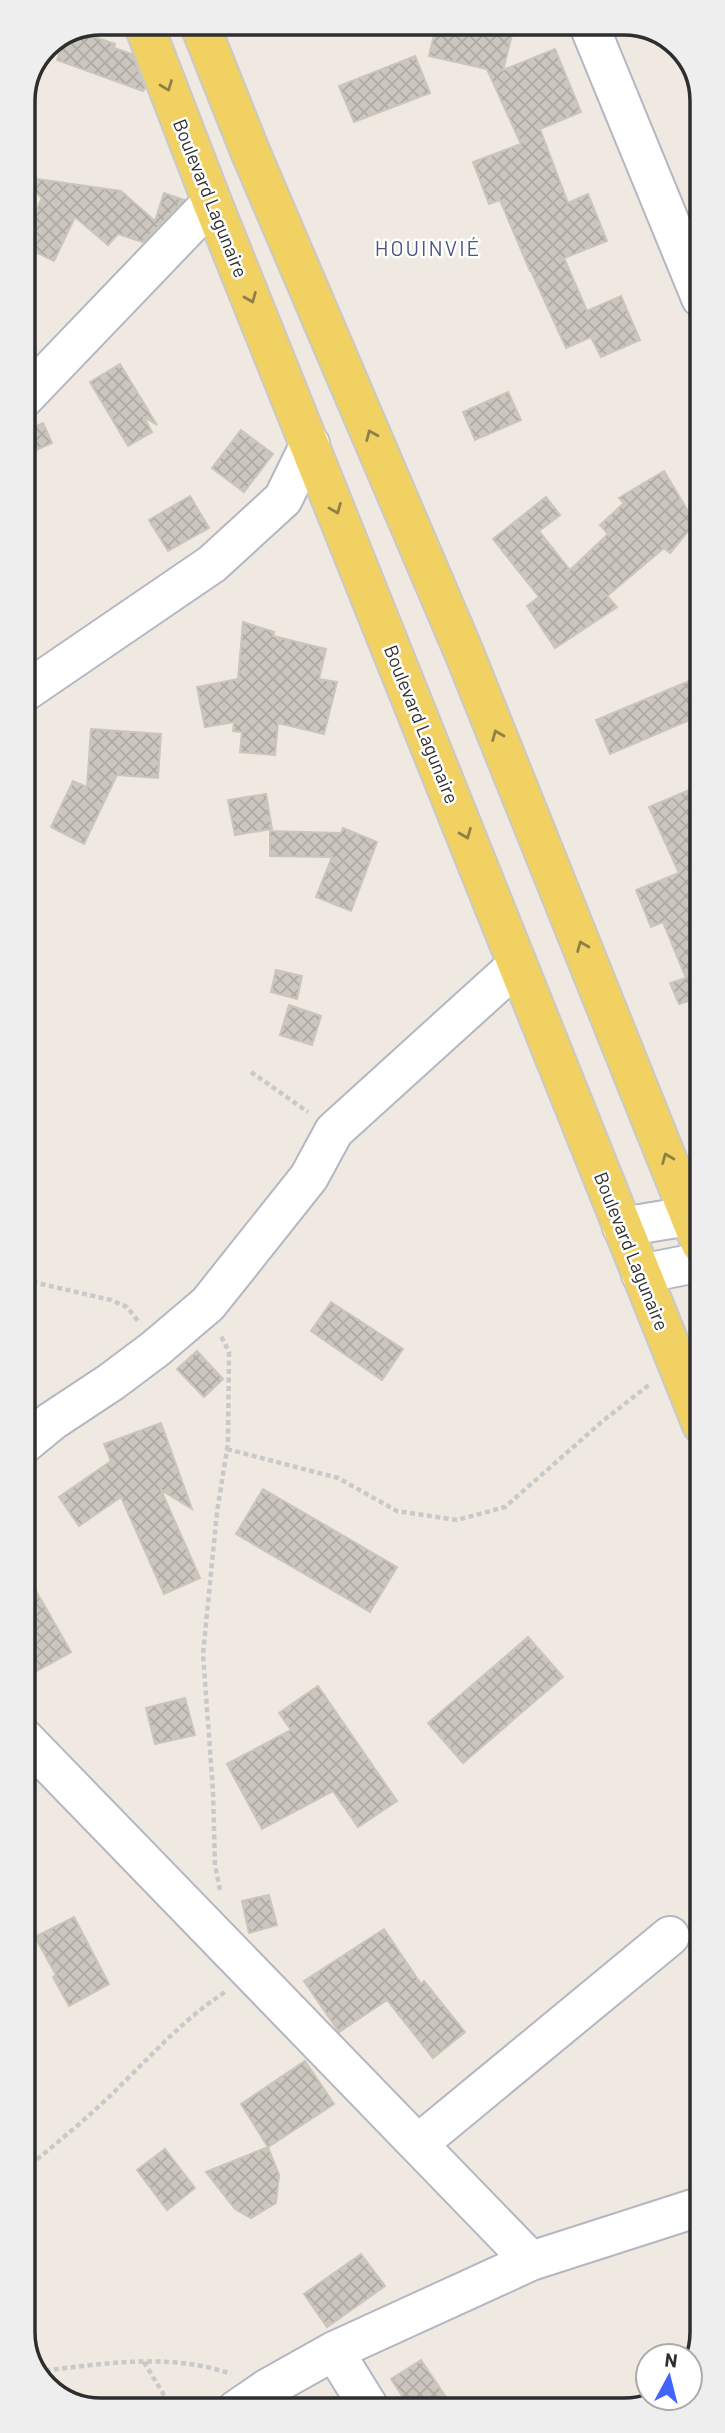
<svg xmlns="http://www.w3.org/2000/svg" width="725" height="2433" font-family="Barlow,sans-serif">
<defs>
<pattern id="building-cross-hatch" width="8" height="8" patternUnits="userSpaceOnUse" patternTransform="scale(1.75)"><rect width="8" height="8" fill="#cbc7bf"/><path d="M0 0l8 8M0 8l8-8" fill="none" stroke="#afaba4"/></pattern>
</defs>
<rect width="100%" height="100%" fill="#efe9e1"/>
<path fill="url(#building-cross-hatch)" stroke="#cbc5ba" stroke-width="2" d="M 437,23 L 515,23 L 503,70 L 555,49 L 581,112 L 540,129 L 568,203 L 588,194 L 607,241 L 564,258 L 587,311 L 621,296 L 640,340 L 601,357 L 591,337 L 566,348 L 531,271 L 530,271 L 500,200 L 489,204 L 473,162 L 521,144 L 487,69 L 429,56 Z
M 79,32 L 115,44 L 114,48 L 132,54 L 145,88 L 143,91 L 57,60 L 65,37 Z
M 415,56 L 430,93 L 354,122 L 339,86 Z
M 23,177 L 121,191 L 155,221 L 164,193 L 184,200 L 143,242 L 118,234 L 108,245 L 75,217 L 54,261 L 23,246 L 23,239 L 42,198 L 23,181 Z
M 120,364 L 157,425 L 144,417 L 152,432 L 128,446 L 90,382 Z
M 508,392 L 521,420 L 475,440 L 463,412 Z
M 43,423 L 52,443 L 23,456 L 23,432 Z
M 241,430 L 273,454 L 244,492 L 212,468 Z
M 664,471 L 695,523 L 670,553 L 664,548 L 607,596 L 617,607 L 555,648 L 527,606 L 539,597 L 493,539 L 546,497 L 560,515 L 539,531 L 570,570 L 608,534 L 600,525 L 624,503 L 619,498 Z
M 190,496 L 209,528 L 168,551 L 149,520 Z
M 243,622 L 274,632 L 273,636 L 326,649 L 319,679 L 337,682 L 324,734 L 278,723 L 275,755 L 240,752 L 242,732 L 233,731 L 234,722 L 205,727 L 197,687 L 238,679 Z
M 701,676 L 701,715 L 610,754 L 596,720 Z
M 91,729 L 161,734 L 158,778 L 117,775 L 84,844 L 51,827 L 73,781 L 87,787 Z
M 701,785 L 701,1014 L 700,1015 L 694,999 L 679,1004 L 670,983 L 686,978 L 663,922 L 651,927 L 636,890 L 679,873 L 649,807 Z
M 266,794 L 272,829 L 235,835 L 228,800 Z
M 343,828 L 377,842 L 351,911 L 316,897 L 332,857 L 270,856 L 270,831 L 341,833 Z
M 276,970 L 302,976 L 297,999 L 271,992 Z
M 289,1005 L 321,1016 L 312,1045 L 280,1035 Z
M 331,1302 L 403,1349 L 382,1380 L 311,1331 Z
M 197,1351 L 223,1379 L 204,1397 L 177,1369 Z
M 161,1423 L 192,1509 L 161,1490 L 200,1578 L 164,1594 L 121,1497 L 79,1526 L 59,1497 L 111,1461 L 104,1444 Z
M 263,1489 L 397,1567 L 370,1612 L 236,1534 Z
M 24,1570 L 71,1652 L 37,1671 L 24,1647 Z
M 528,1637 L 563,1677 L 463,1763 L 428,1723 Z
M 318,1686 L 397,1801 L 358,1827 L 333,1791 L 262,1829 L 227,1764 L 291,1730 L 279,1713 Z
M 185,1698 L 195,1735 L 155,1744 L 146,1708 Z
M 269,1895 L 277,1925 L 249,1933 L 242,1901 Z
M 74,1917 L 109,1984 L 69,2006 L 53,1977 L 56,1975 L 35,1937 Z
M 384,1929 L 421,1984 L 424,1981 L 465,2032 L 433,2058 L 387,2000 L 339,2032 L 304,1981 Z
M 305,2061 L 334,2104 L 268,2147 L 241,2104 Z
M 268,2147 L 279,2175 L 276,2203 L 251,2218 L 235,2209 L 206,2172 Z
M 165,2149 L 195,2188 L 167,2210 L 137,2170 Z
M 361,2254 L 385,2286 L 327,2327 L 304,2294 Z
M 421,2360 L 454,2409 L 411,2409 L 391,2379 Z"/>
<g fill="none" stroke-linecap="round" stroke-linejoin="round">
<g stroke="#b4b7c1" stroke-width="42">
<path id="minor" d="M 588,23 L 701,298
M 23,399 L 212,202
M 23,693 L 212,564 L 283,499 L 310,444
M 622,1227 L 701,1214
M 641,1274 L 701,1262
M 24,1444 L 52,1421 L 111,1382 L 155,1349 L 208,1304 L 309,1177 L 334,1131 L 517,965
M 24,1738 L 531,2261
M 418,2144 L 670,1936
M 334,2351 L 370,2409
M 236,2410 L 268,2388 L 334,2351 L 531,2261 L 702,2206"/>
</g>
<g stroke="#c9c9c9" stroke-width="42">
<path id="major" d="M 143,23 L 212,202 L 702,1425
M 199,23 L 250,151 L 463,650 L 701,1244"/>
</g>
<path stroke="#c9c9c9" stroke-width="4.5" stroke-dasharray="5 3.5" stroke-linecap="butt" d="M 251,1072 L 308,1112
M 24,1280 L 111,1300 L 127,1307 L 138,1321
M 227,1449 L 338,1478 L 397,1511 L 457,1520 L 505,1507 L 604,1420 L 650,1384
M 220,1890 L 215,1865 L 213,1791 L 203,1654 L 217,1512 L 228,1443 L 229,1352 L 221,1336
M 24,2170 C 58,2142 94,2113 125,2081 C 159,2048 184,2019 225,1992
M 144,2362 L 173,2410
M 37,2369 L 49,2370 C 108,2363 173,2353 231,2374"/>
<use href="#minor" stroke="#fff" stroke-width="38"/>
<use href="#major" stroke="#f2d163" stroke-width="38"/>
</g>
<defs><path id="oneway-chevron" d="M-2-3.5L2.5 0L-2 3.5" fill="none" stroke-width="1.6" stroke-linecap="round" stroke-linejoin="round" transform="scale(1.75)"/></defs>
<g stroke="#908048">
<use href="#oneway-chevron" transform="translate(167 86) rotate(69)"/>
<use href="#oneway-chevron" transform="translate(251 298) rotate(68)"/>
<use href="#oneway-chevron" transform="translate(371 435) rotate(-113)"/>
<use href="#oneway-chevron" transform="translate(336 509) rotate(68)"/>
<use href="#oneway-chevron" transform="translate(497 735) rotate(-112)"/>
<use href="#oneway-chevron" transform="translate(466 834) rotate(68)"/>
<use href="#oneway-chevron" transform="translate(582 946) rotate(-112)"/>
<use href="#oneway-chevron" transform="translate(667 1158) rotate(-112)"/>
</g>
<g text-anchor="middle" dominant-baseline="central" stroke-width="5" stroke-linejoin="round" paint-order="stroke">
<g font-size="19" fill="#2e2e2e" stroke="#fff">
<text transform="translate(211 198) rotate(68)">Boulevard Lagunaire</text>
<text transform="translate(422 724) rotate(68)">Boulevard Lagunaire</text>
<text transform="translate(632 1251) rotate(68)">Boulevard Lagunaire</text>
</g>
<g font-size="21" letter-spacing="2" fill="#4d5680" stroke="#fff">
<text x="428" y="247">HOUINVIÉ</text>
</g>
</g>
<path d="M0 0H725V2433H0ZM101 35H624A66 66 0 0 1 690 101V2332A66 66 0 0 1 624 2398H101A66 66 0 0 1 35 2332V101A66 66 0 0 1 101 35Z" fill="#eee" fill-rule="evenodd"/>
<path fill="none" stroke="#2e2e2e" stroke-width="3.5" d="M101 35H624A66 66 0 0 1 690 101V2332A66 66 0 0 1 624 2398H101A66 66 0 0 1 35 2332V101A66 66 0 0 1 101 35Z"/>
<g transform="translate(669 2377) rotate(7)"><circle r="33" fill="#ffffff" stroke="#ababab" stroke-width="2"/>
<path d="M0-5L12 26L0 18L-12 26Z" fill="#4264fb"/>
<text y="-10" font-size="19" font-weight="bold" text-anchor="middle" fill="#2e2e2e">N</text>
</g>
</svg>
